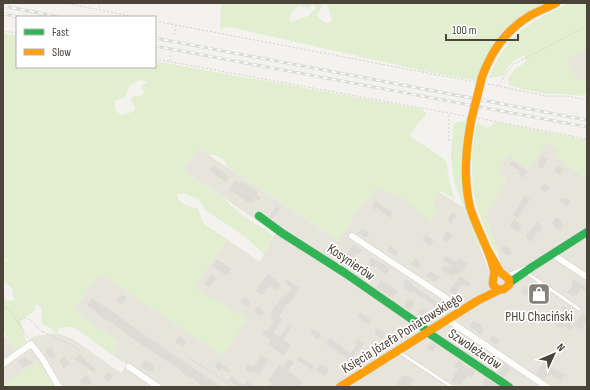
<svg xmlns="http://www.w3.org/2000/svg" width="590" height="390" font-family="'Sofia Sans Condensed',sans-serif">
<rect width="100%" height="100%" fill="#f4f2ee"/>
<path fill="#e7e4dc" d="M 587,49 L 587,77 L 578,82 L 566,59 Z
M 546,143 L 560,149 L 555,156 L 587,179 L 587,387 L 55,387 L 38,362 L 3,386 L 3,339 L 6,337 L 15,350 L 35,336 L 57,333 L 73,339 L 121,373 L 127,365 L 117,358 L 113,350 L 119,342 L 73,310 L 100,275 L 108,279 L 182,328 L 200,291 L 195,287 L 207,268 L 228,240 L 260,262 L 275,233 L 183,170 L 198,148 L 338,241 L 350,224 L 353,213 L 364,204 L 376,187 L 401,197 L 431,221 L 433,204 L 439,192 L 463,207 L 488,268 L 501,263 L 485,217 L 499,192 L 507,179 L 498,172 L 508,155 Z"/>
<path fill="#e1eecf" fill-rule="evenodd" d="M 221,3 L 323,3 L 317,16 L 324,22 L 328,24 L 332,20 L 327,3 L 546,3 C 519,16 498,33 485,60 C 482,67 480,74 477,81 L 424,71 L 230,27 L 220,29 ZM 314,4 L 316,8 L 308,16 L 291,22 L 289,18 L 293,11 L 299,6 L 308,8 Z
M 570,3 L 587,3 L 587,49 L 567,59 L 578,81 L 587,77 L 587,94 L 580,96 L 563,94 L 545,94 L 510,86 L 508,79 L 514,70 L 523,64 L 526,61 L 525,55 C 511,61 510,63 503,76 L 488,78 C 493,69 497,60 503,51 C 520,26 543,16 570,3 Z
M 3,33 L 17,35 L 17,67 L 155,67 L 155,61 L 422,109 L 426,114 L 424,117 L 418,123 L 410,136 L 441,157 L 447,162 L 448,176 L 454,199 L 441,191 L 433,203 L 437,211 L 431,221 L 401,197 L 376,187 L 364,204 L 353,213 L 350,224 L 338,241 L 227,167 L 225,161 L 216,155 L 209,155 L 198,148 L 183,170 L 223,198 L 243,216 L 273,235 L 264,254 L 250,241 L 231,227 L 205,210 L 202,204 L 198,199 L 183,193 L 177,194 L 178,199 C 185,205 188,208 198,208 L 203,223 L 228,240 L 207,268 L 195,287 L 247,319 L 223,356 L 108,279 L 100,275 L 73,310 L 119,342 L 113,350 L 117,358 L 73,327 L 59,328 L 57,333 L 42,323 L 41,308 L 36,303 L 35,310 L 21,321 L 26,342 L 15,350 L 4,333 L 3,333 L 3,297 L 8,301 L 14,300 L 12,288 L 3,281 L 3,259 L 10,262 L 3,257 ZM 141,80 L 148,82 L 142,85 L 144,93 L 141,96 L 134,96 L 130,100 L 134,105 L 135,110 L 129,113 L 121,115 L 115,110 L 115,101 L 125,97 C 128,86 131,83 141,80 Z
M 468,120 L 462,159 L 482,244 L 481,246 L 478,247 L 475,245 L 471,228 L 454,181 L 451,157 L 453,127 L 454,123 Z
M 477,122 L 487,128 L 490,127 L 496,122 L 587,140 L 587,179 L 555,156 L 559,149 L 546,143 L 528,169 L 508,155 L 498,172 L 507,179 L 486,215 L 499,253 L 494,250 C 488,235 481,221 477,206 C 469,179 471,150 477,122 Z
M 38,361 L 55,387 L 3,387 L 3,386 Z"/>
<path fill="#dedbd6" d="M 542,155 L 548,159 L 542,169 L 538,166 L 539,165 L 538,163 Z
M 512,161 L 527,171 L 523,178 L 518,174 L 520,171 L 509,164 Z
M 213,165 L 229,177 L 226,182 L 209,170 Z
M 558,165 L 564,169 L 560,175 L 554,171 Z
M 235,181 L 239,183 L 241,181 L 258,193 L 257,195 L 261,197 L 258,201 L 255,198 L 251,204 L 229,190 Z
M 544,183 L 550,187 L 546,193 L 540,189 Z
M 525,195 L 530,199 L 518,218 L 513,214 Z
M 565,197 L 571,201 L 567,207 L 559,201 L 561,198 L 563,200 Z
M 375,201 L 393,213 L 390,218 L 376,207 L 375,210 L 371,207 Z
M 276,206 L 280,209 L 273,219 L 269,217 Z
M 452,213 L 457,216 L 451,224 L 448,222 L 450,220 L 448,219 Z
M 555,217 L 562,221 L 562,223 L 564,224 L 560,230 L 555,228 L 554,226 L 552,224 Z
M 514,219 L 522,226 L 518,232 L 509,226 Z
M 537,222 L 543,227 L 540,233 L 538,231 L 531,242 L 526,238 L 527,236 L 526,236 L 529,231 L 530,232 Z
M 362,228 L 369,233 L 367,237 L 366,236 L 365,238 L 358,233 Z
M 447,231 L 453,235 L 447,243 L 442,239 Z
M 426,235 L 434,240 L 430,246 L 422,240 Z
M 353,244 L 362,250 L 359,255 L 357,253 L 351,260 L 353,262 L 349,268 L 341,262 L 344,257 L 339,253 L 341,249 L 347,254 Z
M 504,245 L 511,249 L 509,251 L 512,253 L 509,257 L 500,250 Z
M 327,246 L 335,251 L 331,257 L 324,251 Z
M 390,246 L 398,252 L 395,256 L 387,250 Z
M 446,255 L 456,262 L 459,258 L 468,264 L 462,272 L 451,276 L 442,270 L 443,267 L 451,266 L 443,260 Z
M 371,257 L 390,268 L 388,270 L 389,272 L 387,272 L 385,274 L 382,272 L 382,271 L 375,266 L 374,268 L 371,266 L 367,272 L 369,274 L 365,280 L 359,276 L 370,261 L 369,260 Z
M 415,258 L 420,262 L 419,263 L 421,265 L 418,268 L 411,264 Z
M 217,259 L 231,269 L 227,276 L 212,266 Z
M 430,271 L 440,277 L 436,283 L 426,276 Z
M 211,274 L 216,278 L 210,287 L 205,284 Z
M 268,274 L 277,280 L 276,281 L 281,284 L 277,289 L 276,289 L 275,290 L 270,286 L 262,295 L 255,291 Z
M 460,276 L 471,283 L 469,286 L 466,286 L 462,284 L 455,295 L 449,291 Z
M 406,279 L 412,283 L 411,284 L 446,308 L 441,311 L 412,291 L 411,293 L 404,288 L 405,286 L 403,284 Z
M 574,279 L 587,288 L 587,293 L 581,288 L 576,296 L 575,295 L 573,297 L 567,292 L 573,284 L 571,283 Z
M 287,280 L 300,288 L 288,305 L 287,304 L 279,317 L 282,319 L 273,333 L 280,337 L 289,324 L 292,326 L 283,340 L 291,345 L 284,355 L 268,345 L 271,340 L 262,334 L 265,330 L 267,331 L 274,322 L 270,319 L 273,316 L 270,314 L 282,296 L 284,297 L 285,295 L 286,296 L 292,288 L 285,283 Z
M 381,280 L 398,291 L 393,298 L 376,287 Z
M 534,283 L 546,291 L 538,303 L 532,300 L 535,296 L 529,292 L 526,296 L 520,292 L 524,286 L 530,290 Z
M 123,295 L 126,297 L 122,305 L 116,301 L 120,296 L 121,297 Z
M 244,297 L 251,301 L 247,307 L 240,302 Z
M 92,298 L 113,312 L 142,333 L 221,387 L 203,387 L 192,378 L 189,378 L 173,365 L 139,343 L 114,324 L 108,321 L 98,315 L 95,311 L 87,306 Z
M 410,298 L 415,302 L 410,310 L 404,306 Z
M 258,306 L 262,308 L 261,310 L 265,313 L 262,316 L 261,315 L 260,316 L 254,312 Z
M 563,306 L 567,308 L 568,307 L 572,310 L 569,315 L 560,309 Z
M 423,308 L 429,312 L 424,320 L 418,315 L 419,311 Z
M 361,313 L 371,320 L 368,324 L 358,317 Z
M 553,314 L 563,321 L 564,319 L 574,327 L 571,331 L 564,326 L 562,329 L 549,320 Z
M 582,314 L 587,317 L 587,319 L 583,325 L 584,326 L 582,330 L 574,325 Z
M 473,321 L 475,322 L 475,321 L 482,326 L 481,327 L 485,329 L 481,335 L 469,326 Z
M 376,327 L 386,333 L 382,339 L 374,334 L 376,331 L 374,330 Z
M 313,329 L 321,334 L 318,339 L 310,334 Z
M 493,335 L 500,340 L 496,345 L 489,340 Z
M 179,336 L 187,341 L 183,346 L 180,344 L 179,345 L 175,342 Z
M 330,338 L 343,347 L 343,348 L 351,353 L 357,344 L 355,343 L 358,340 L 364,344 L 359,352 L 357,351 L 350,361 L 344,357 L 344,356 L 326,344 Z
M 473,342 L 481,348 L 478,353 L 477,352 L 473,356 L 466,352 Z
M 433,343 L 437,346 L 433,352 L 426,347 Z
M 51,347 L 56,356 L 50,359 L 45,350 Z
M 80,354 L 83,356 L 82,357 L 87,361 L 87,362 L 95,368 L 96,369 L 94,373 L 75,359 Z
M 261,355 L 268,360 L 259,375 L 254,372 L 254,373 L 251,371 L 250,373 L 245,369 L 248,364 L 254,367 Z
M 65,356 L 70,364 L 64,368 L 59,361 Z
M 299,356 L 314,366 L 312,370 L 297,360 Z
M 25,357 L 28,361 L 30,360 L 32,363 L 22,368 L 18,361 Z
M 289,359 L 294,362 L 288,371 L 303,382 L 299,387 L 295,387 L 290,384 L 288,387 L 269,387 L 272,383 L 268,381 L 279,365 L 283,367 Z
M 145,360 L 154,366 L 153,367 L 155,368 L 152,372 L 150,371 L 150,372 L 141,366 Z
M 459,360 L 463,363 L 462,364 L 466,367 L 470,369 L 471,368 L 475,371 L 471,378 L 468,375 L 461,385 L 457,383 L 456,385 L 451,381 L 458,369 L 454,366 Z
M 218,361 L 230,370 L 228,373 L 222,368 L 220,371 L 215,367 Z
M 544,362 L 565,375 L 561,381 L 550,374 L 548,377 L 546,376 L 544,379 L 536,374 Z
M 320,364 L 329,370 L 325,376 L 316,370 Z
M 504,364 L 511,368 L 505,377 L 498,373 L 501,370 L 500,369 Z
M 108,372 L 113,375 L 109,382 L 103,378 Z
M 87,375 L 92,383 L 87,386 L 85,384 L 83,386 L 79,380 Z
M 407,375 L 414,380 L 409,387 L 396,387 L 403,376 L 405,377 Z
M 231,376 L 244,385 L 247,381 L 255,387 L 238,387 L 228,381 Z
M 486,378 L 499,387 L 486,387 L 483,385 L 484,384 L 482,381 L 484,380 Z"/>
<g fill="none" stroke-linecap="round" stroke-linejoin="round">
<g stroke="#d2d0cb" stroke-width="4">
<path id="lane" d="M 527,273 L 579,309
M 399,352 L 452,387"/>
</g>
<g stroke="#d2d0cb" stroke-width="7">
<path id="street" d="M 352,236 L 458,306 L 461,311
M 552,254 L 587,277
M 506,276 L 509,276 L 525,269
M 448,320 L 547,387
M 3,364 L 31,344 L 42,358 L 59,387
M 129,367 L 158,387"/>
</g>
<g stroke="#d3cfc5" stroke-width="9">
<path id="fast" d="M 259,216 L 282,233 L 345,273 L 423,327 L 427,332 L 509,387
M 509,283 L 532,267 L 587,232"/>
</g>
<g stroke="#d3cfc5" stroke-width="9">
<path id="slow" d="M 482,77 C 491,52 507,29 531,15 C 539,11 548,7 556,3
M 471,121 C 466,150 463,178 470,207 C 476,228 489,248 494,270 C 495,275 492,280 493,285 L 498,290 L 504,289 L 509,285 L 509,279 L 500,272 L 486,247
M 340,387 L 477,301 L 499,290"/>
</g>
<path stroke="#d3d2cc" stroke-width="1" stroke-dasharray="2 2" stroke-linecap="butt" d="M 64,3 L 135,17
M 98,3 L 101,10
M 155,21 L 475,82
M 3,31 L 17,33
M 174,35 L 176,26
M 155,59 L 465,116
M 170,61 L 171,52
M 488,84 L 546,96 L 568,96 L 587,100
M 498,86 C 504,78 507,70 514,64 L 587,26
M 478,118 L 587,139
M 449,141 L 449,114
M 505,267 L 511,269
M 482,291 L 487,287
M 3,306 L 12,313 L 28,338
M 18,323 L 22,318 L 27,318 L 32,321 L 41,331 L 70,344 L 81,351
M 189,358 L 234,387"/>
<use href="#lane" stroke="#fdfdfc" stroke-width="3"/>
<use href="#street" stroke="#fdfdfc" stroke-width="6"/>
<use href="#fast" stroke="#30b455" stroke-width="8"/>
<use href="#slow" stroke="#ff9f0a" stroke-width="8"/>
<g stroke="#dbdbda" stroke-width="3">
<path id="rail" d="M 3,6 L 60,17
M 3,14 L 19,17
M 155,38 L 587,120
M 155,46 L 587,127"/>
</g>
<use href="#rail" stroke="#fff" stroke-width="1.5" stroke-dasharray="4.5" stroke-linecap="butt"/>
<g stroke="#d3cfc5" stroke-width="9" stroke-linecap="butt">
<path id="slow-bridge" d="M 471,121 L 482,77"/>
</g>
<use href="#slow-bridge" stroke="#ff9f0a" stroke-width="8"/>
</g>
<defs>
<g id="shop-square" transform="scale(1.15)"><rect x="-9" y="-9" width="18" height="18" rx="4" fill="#868178" stroke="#fff"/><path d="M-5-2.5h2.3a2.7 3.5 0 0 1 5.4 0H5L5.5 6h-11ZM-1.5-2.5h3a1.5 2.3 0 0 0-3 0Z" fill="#fff"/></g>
</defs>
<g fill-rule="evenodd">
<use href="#shop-square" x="539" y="294"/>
</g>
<g text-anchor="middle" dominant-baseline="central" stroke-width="3.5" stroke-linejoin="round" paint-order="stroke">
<g font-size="14" fill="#4b4439" stroke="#fff">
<text transform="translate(351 262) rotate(34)">Kosynierów</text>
<text transform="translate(402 333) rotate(-32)">Księcia Józefa Poniatowskiego</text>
<text transform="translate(475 349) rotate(34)">Szwoleżerów</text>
</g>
<g font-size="14" fill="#4b4439" stroke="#fff">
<text x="539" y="316">PHU Chaciński</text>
</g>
</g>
<rect width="590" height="390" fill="none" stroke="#4b4439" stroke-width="8"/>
<rect x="16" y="16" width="140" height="52" fill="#ffffff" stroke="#b7b4b0"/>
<rect x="24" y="29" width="20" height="6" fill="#30b455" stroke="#b7b4b0"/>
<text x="52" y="36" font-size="12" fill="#4b4439">Fast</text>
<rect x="24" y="49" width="20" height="6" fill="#ff9f0a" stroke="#b7b4b0"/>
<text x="52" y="56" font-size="12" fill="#4b4439">Slow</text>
<g transform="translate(554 354) rotate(46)" stroke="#ffffff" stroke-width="3" paint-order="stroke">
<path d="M0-3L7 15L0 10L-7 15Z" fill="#4b4439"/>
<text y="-6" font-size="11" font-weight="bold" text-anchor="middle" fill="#4b4439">N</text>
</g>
<path d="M446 34v6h72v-6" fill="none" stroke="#4b4439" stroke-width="2"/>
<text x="452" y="34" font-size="12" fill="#4b4439" stroke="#ffffff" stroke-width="3" paint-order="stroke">100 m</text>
</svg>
